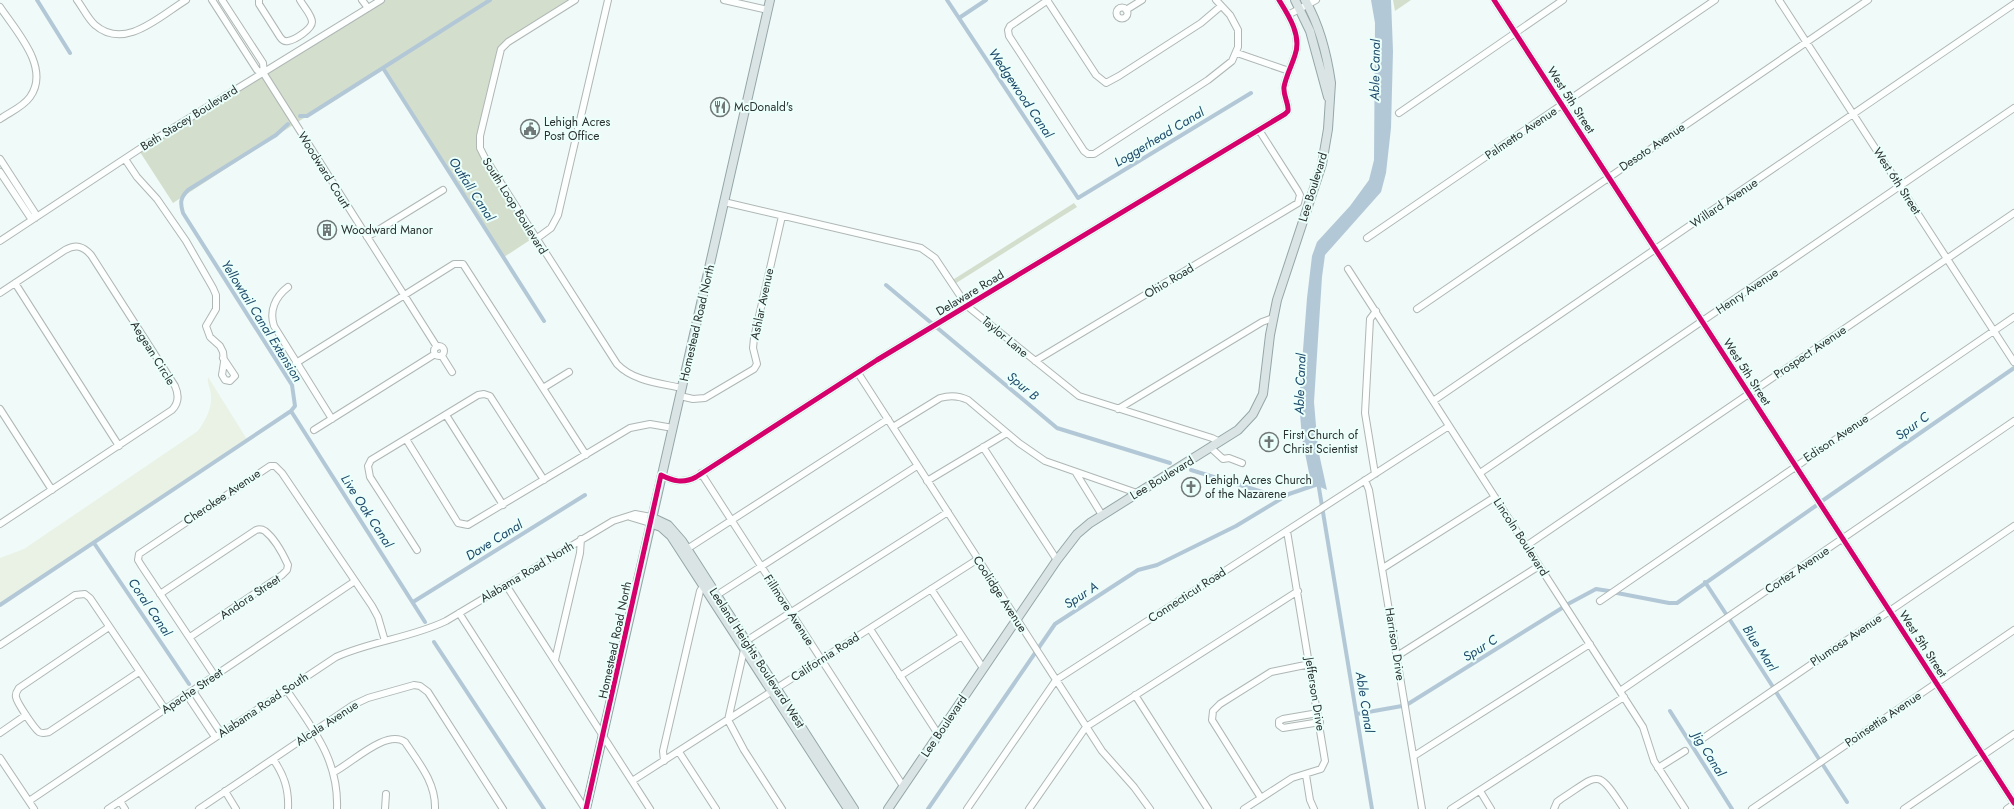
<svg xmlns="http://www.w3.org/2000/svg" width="2014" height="809" font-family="Jost,sans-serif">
<rect width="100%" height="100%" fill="#f0faf8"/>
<path fill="#eaf2e6" d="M 208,377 L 248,441 L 0,607 L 0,558 L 24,549 L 198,431 C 205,421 212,409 211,396 C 211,389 207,385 208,377 Z"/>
<path fill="#d4decd" d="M 385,0 L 572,0 L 503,44 L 478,143 L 533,238 L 504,257 L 385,68 L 296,123 L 173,203 L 140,152 Z
M 1393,0 L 1411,0 L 1395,11 Z
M 1074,203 L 1077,207 L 953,285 L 951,281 Z"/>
<path fill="#b3c8d7" d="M 1371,0 L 1391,0 L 1393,51 L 1391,128 L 1386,173 L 1381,192 L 1325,255 L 1322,277 L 1314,402 L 1318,449 L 1327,490 L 1311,483 L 1302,438 L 1299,402 L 1307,298 L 1312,256 L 1317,242 L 1350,206 L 1369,180 L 1374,160 L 1375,23 Z"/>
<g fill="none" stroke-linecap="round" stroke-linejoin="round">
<path stroke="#b3c8d7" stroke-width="4" d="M 37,0 L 70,53
M 947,0 L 1078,198 L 1251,93
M 959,18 L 986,0
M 383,68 L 544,321
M 300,116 L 307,116 L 490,0
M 886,285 L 1057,428 L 1170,463
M 291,411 L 425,622
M 1191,470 L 1282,498
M 1318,482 L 1372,809
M 1822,501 L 2014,368
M 94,543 L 189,684
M 1705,582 L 1726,614
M 1617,593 L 1669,603 L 1677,603 L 1817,505
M 413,602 L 585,495
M 1568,604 L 1596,589 L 1609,591
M 0,605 L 291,411 L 295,406 L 292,385 L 183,213 C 180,203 180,198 188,190 L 276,135 L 288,124
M 1730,620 L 1773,687
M 434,642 L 544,809
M 1776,692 L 1819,759
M 1408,704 L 1562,608
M 1670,711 L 1732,809
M 1357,714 L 1402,706
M 1823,765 L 1847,802
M 928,809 L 1055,624 L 1138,570 L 1157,565 L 1236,526 L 1289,494 L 1318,484"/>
<g stroke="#afb7b5" stroke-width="8">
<path id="minor" d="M 77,0 C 83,8 88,19 95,25 C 125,51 160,16 186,0
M 212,0 L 257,70 L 264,74
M 222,0 L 263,63 L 264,74 L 437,347
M 259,0 L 259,4 L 280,37 C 282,40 284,42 288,41 C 295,40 312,29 312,22 C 312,15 303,6 300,0
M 362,0 L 368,8
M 575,0 L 508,42 L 501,49 L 480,136 L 480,148 L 485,158 L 617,364 C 633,381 659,383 682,388
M 724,0 L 768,10
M 1047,0 L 1096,75 L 1106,83 L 1119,76 L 1201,23 L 1221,6
M 1048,0 L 1010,26 L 1008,30 L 1009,36 L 1084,151 L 1088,154 L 1094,154 L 1208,80 L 1232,61 L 1238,47 L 1238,30 L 1230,15 L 1216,0
M 1494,0 L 2014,803
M 1779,0 L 2014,362
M 0,7 C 16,31 51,68 30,97 C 23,107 10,112 0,119
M1116.5 13a5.5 5.5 0 1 1 11 0a5.5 5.5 0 1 1-11 0Z
M 1126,10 L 1142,0
M 1288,15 L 1316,0
M 1237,53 L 1289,71
M 1399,113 L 1563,0
M 0,159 L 35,213 L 35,218 L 30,217 L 0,172
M 125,159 L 137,177 L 157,199 L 186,241 L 213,288 L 216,295 L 216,309 L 206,326 L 210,337 L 220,346 L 223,352 L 224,362 L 222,375 L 225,380 L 230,381 L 235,376 L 223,358
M 724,202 L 921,248 L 935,258 L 967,306 L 1079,396 L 1212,438 L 1220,442
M 367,237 L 443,190
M 1367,238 L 1715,0
M 536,239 L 551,228 L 558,215 L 608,0
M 0,241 L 144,146 L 381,0
M 1348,269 L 1643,727 L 1654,761 L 1685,809
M 15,283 L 119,446
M 288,287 C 275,297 269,311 274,326 L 332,419
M 0,293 L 65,250 C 76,244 83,246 91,255 L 175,386 C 179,395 179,403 172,410 L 0,524
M 1417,309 L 1868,0
M434 351a5 5 0 1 1 10 0a5 5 0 1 1-10 0Z
M 442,356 L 452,372
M 1035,361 L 1298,203 L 1300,195 L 1298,191 L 1259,130
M 296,363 L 454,264 L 463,264 L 586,455
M 858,373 L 1102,751 L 1134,787 L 1150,809
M 543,388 L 569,372
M 680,396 L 693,399 L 705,398 L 754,369 L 757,364 L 753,348 L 754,338 L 782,216
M 1433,401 L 2014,4
M 0,409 L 52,490
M 1118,409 L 1262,322 L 1273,318
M 446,415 L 503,505
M 893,427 L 940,398 C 950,395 958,395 968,400 L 1019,443 L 1045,461 L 1137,493
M 314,430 L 435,354
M 406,439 L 458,523 L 468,525 L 630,428 L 650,424 L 673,428
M 983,447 L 1057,560
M 1211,448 L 1223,459 L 1229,458 L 1242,463
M 701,473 L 903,786
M 1076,473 L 1102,515
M 1480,473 L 2014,108
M 1375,474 L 1365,413 L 1370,319 L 1376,311
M 661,475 C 673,481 683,484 696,477 L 877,360 L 1285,114 L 1288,111 C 1289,103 1283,96 1284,87 C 1286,76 1292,65 1295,55 C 1302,36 1289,16 1279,0
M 1365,480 L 1369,490 L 1422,809
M 927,481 L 1007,433
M 630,517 L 650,523
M 1526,546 L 2014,213
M 687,549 L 888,419
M 417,550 L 370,477 L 368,466 L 371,460 L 478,395 L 484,394 L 490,396 L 544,480
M 1383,568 L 1495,497
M 506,585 L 650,809
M 931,589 L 983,668
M 160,594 L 256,530 C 259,529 262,529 265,531 C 274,538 283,554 288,565 L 287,570 L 282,575 L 190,637
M 717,595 L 917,466
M 1600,601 L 2014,317
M 459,613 L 585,809
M 109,627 L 19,688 C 17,691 15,693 16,697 C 17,703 34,728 39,732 C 43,734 45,733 49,732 L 139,672
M 870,629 L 938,734
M 746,641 L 948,512
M 0,645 L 75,595 L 85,594 L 90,598 L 165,709
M 744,650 L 728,720 L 744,750 L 782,809
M 1397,656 L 1539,566
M 555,660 L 580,553 L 581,539
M 215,676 L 141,565 L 138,560 L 139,554 L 270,466 L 275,466 L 282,473 L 372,606 L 378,617 L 385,641
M 900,676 L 962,636
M 286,689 C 312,728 339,759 337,809
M 193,691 L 221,733
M 1620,691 L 2014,421
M 187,695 L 215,737
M 1135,695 L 1208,809
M 1318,713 L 1283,719 L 1279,721 L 1279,725 L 1283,728 L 1320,722
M 0,733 L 26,715
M 1699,741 L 2014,526
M 679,752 L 716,809
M 1414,756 L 1590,644
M 0,758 L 34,809
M 273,759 C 284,775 289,789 288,809
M 664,761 L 663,751 L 700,591 L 703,586
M 1658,768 L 1685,751
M 334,772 C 352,763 386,729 405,742 C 419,763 436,783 435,809
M 1306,775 L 1310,800 L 1314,809
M 632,781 L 978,559
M 225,791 L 236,809
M 1480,791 L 1491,809
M 1261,798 L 1212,720 L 1213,711 L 1220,704 L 1271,672 L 1310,664
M 29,801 L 355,581
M 120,801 L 125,809
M 108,809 L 336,657 C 371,641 411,638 446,621 L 613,521 L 635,514 L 651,517
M 199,809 L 353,705 L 368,698 L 414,685 L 420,686 L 428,692 L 503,809
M 385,809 L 386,794
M 967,809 L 1056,680 L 1449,426
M 1029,809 L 1086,727 L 1298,591
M 1244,809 L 1292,778 L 1321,769 L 1325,761 L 1287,531
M 1451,809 L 1624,697
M 1554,809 L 1557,802 L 1561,799 C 1600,774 1596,767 1624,809
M 1752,809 L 2014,630
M 1904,809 L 2014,734
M 2007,809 L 2014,804"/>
</g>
<g stroke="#94a6a8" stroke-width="10">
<path id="major" d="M 1295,0 L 1310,31 L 1328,97
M 651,517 L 668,525 L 682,541 L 854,809
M 650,523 L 661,527 L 671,536 L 848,809
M 586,809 L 770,0
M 888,809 L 1057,560 L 1077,534 L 1090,523 L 1238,430 L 1253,414 L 1263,394 L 1270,335 L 1277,300 L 1322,164 L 1328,129 L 1331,83 C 1327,55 1319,24 1305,0"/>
</g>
<use href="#minor" stroke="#fdfefe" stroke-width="6"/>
<use href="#major" stroke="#dbe4e4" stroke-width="8"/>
<g stroke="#ebfffb" stroke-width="8">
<path id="cycleway" d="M 1494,0 L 2014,803
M 586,809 L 661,475 C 673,481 683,484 696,477 L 877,360 L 1285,114 L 1288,111 C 1289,103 1283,96 1284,87 C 1286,76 1292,65 1295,55 C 1302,36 1289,16 1279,0"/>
</g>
<use href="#cycleway" stroke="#d6006c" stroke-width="5"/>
</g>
<defs>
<g id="restaurant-ring" transform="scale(1)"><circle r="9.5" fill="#ebfffb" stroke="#707877" stroke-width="1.5"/><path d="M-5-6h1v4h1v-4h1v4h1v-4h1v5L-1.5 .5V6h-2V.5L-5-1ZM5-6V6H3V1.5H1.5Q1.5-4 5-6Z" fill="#707877"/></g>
<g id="civic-ring" transform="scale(1)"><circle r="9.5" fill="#ebfffb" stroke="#707877" stroke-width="1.5"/><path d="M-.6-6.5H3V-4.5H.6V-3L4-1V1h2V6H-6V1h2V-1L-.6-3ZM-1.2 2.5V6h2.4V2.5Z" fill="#707877"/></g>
<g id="building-ring" transform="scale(1)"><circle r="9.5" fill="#ebfffb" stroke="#707877" stroke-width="1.5"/><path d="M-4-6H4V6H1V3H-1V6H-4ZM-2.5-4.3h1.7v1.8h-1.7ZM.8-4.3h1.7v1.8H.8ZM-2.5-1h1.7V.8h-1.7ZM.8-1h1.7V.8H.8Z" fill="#707877"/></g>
<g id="church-ring" transform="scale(1)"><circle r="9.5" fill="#ebfffb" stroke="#707877" stroke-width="1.5"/><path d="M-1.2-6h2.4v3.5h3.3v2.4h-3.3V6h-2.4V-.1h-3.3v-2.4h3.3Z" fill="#707877"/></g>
</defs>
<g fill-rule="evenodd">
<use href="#restaurant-ring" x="720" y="107"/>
<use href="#civic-ring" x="530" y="129"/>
<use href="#building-ring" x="327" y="230"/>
<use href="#church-ring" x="1269" y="442"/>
<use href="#church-ring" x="1191" y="487"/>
</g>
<g text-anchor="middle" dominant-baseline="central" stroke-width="4" stroke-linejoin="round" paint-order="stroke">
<g font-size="12" fill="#2b3231" stroke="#ebfffb">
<text transform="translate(1571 100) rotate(57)">West 5th Street</text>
<text transform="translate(189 118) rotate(-32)">Beth Stacey Boulevard</text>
<text transform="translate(1521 133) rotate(-34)">Palmetto Avenue</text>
<text transform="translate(1652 147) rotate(-34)">Desoto Avenue</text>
<text transform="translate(324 170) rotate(58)">Woodward Court</text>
<text transform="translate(1897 181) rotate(57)">West 6th Street</text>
<text transform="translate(1313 187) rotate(-73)">Lee Boulevard</text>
<text transform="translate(1724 203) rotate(-34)">Willard Avenue</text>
<text transform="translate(515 206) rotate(58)">South Loop Boulevard</text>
<text transform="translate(1169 281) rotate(-31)">Ohio Road</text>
<text transform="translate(1747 291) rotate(-34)">Henry Avenue</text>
<text transform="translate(970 293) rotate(-31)">Delaware Road</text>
<text transform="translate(762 304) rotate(-78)">Ashlar Avenue</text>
<text transform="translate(697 323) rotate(-77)">Homestead Road North</text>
<text transform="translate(1005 337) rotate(40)">Taylor Lane</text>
<text transform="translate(1810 352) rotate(-34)">Prospect Avenue</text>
<text transform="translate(153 353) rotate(58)">Aegean Circle</text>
<text transform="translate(1747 372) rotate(57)">West 5th Street</text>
<text transform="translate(1836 438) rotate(-34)">Edison Avenue</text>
<text transform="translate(1162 478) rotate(-31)">Lee Boulevard</text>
<text transform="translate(222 497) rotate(-34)">Cherokee Avenue</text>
<text transform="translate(1521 537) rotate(57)">Lincoln Boulevard</text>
<text transform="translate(1797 570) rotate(-34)">Cortez Avenue</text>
<text transform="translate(527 572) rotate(-31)">Alabama Road North</text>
<text transform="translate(1000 594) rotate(57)">Coolidge Avenue</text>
<text transform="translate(1187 595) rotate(-33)">Connecticut Road</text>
<text transform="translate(250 597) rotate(-34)">Andora Street</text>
<text transform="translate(789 610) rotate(57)">Fillmore Avenue</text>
<text transform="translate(615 640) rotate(-78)">Homestead Road North</text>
<text transform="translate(1846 640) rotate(-34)">Plumosa Avenue</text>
<text transform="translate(1395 644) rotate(81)">Harrison Drive</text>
<text transform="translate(1923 644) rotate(57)">West 5th Street</text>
<text transform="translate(825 657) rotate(-33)">California Road</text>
<text transform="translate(757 658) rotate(57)">Leeland Heights Boulevard West</text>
<text transform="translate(192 691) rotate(-34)">Apache Street</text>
<text transform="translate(1315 694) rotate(81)">Jefferson Drive</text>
<text transform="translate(263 705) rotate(-34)">Alabama Road South</text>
<text transform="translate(1883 719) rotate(-34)">Poinsettia Avenue</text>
<text transform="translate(327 723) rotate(-33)">Alcala Avenue</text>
<text transform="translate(944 726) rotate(-56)">Lee Boulevard</text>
</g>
<g font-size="12" fill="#2b3231" stroke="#ebfffb" text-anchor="start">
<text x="734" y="107">McDonald's</text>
<text x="544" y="122">Lehigh Acres<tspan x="544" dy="14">Post Office</tspan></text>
<text x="341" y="230">Woodward Manor</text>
<text x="1283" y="435">First Church of<tspan x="1283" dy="14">Christ Scientist</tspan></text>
<text x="1205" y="480">Lehigh Acres Church<tspan x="1205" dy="14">of the Nazarene</tspan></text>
</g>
<g font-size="13" font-style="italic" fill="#1d4969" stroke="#ebfffb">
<text transform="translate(1375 70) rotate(-89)">Able Canal</text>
<text transform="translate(1021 93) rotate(56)">Wedgewood Canal</text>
<text transform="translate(1159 137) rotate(-31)">Loggerhead Canal</text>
<text transform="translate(472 189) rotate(57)">Outfall Canal</text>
<text transform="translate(262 321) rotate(58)">Yellowtail Canal Extension</text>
<text transform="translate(1300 384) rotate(-88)">Able Canal</text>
<text transform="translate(1023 386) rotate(40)">Spur B</text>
<text transform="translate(1912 426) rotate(-35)">Spur C</text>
<text transform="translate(367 511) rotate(57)">Live Oak Canal</text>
<text transform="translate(494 540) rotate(-32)">Dave Canal</text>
<text transform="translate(1081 595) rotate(-33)">Spur A</text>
<text transform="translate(150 607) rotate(56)">Coral Canal</text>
<text transform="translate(1480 648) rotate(-32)">Spur C</text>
<text transform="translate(1760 648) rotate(57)">Blue Marl</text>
<text transform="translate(1365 702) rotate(81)">Able Canal</text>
<text transform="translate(1709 754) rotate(58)">Jig Canal</text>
</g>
</g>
</svg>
